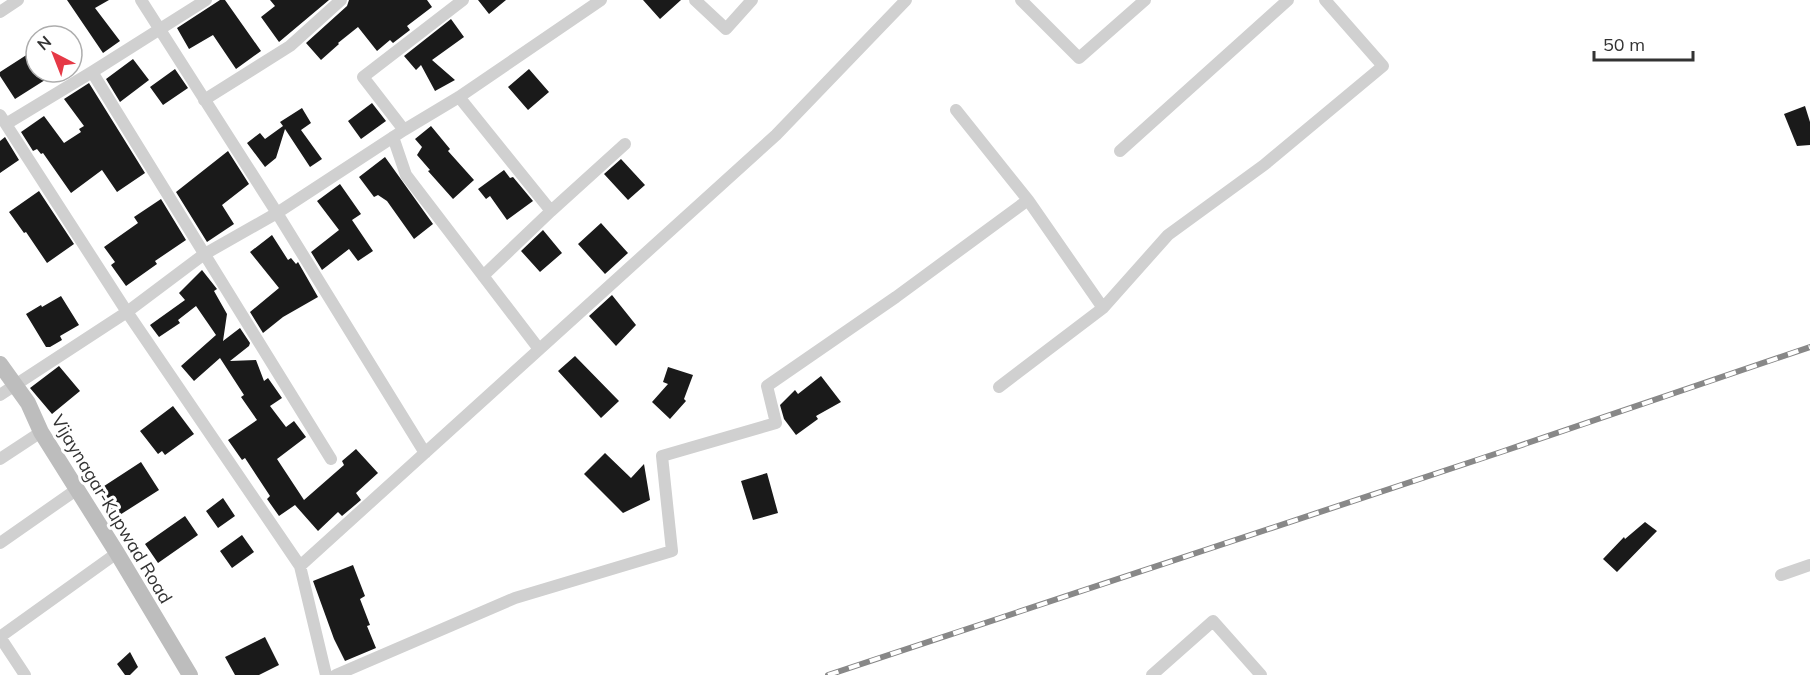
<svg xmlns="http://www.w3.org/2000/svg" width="1810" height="675" font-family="Mulish,sans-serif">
<rect width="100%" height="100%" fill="#fff"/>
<path fill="#1a1a1a" d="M 67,0 L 109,0 L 95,8 L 120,41 L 103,53 Z
M 220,0 L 225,0 L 261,51 L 236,69 L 213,35 L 189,49 L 177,28 Z
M 270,0 L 329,0 L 279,42 L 261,17 L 275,6 Z
M 349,0 L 427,0 L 432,7 L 407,26 L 410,30 L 393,43 L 390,40 L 377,51 L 358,27 L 338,43 L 339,44 L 321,60 L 306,43 L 347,6 Z
M 478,0 L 506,0 L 489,14 Z
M 643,0 L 681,0 L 660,19 Z
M 451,19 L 464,37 L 432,60 L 455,80 L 435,91 L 421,65 L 416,70 L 404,56 Z
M 28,54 L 36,67 L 36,72 L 40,72 L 45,80 L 15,99 L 0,76 L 0,72 Z
M 133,59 L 149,80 L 120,102 L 106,79 Z
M 175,69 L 188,88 L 163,105 L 150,87 Z
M 529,69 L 549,92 L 528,110 L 508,87 Z
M 89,83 L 145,173 L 117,192 L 102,170 L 71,193 L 43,153 L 41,154 L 37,149 L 33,151 L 21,132 L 44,116 L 64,143 L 81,132 L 79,129 L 84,126 L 64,99 Z
M 372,103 L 386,121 L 361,139 L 348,121 Z
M 1805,106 L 1810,122 L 1810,145 L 1797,146 L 1784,114 Z
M 302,108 L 311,123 L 301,130 L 322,159 L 310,167 L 285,129 L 276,158 L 265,167 L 247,143 L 260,133 L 265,139 L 283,126 L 280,122 Z
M 431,126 L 450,149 L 448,151 L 474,180 L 453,199 L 428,171 L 430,170 L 417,155 L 422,147 L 415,139 Z
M 5,137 L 19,160 L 0,173 L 0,141 Z
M 228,151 L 249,184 L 222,205 L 234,224 L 207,242 L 176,192 Z
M 385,157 L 433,224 L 414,239 L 387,201 L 378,195 L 374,197 L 359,177 Z
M 621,159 L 645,185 L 628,200 L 604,174 Z
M 504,170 L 510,178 L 513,177 L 533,201 L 507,220 L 490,196 L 486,199 L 478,189 Z
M 340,184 L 361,214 L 352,220 L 373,251 L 358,261 L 349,249 L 322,270 L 311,252 L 339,230 L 317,201 Z
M 39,191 L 74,244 L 47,263 L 26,232 L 24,233 L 9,212 Z
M 161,199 L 186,240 L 155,261 L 157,264 L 126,286 L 111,265 L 115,262 L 104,247 L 138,223 L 134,217 Z
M 601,223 L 628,253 L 605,274 L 578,244 Z
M 543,230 L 562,253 L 540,272 L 521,251 Z
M 272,235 L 288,260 L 291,258 L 296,264 L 298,262 L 318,297 L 283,317 L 263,333 L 250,312 L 279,288 L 250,252 Z
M 202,270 L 217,289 L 214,291 L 227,314 L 223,341 L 240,328 L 250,343 L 249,346 L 230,361 L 256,360 L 264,381 L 268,378 L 282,398 L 270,406 L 286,427 L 294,421 L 306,437 L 277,459 L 304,500 L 344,465 L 342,461 L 356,449 L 378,473 L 356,493 L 361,500 L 342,516 L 338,512 L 318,531 L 295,505 L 279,516 L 267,499 L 270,496 L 245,458 L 242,460 L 228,440 L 257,420 L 241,397 L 244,395 L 220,358 L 194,381 L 181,366 L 216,335 L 196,306 L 178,320 L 180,323 L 159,337 L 150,325 L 185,300 L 179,293 Z
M 612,295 L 636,325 L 616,346 L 589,316 Z
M 61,296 L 79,325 L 60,336 L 62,340 L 50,347 L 46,347 L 26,314 L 41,305 L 42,307 Z
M 575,356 L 619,401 L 601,418 L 558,371 Z
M 59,366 L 80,391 L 52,414 L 30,388 Z
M 668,367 L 693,375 L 684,399 L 686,401 L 670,419 L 652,402 L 668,384 L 663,382 Z
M 821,376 L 841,402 L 816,416 L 818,419 L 796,435 L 784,419 L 780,405 L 795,390 L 798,394 Z
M 173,406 L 194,434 L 165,455 L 162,451 L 158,454 L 140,431 Z
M 605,453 L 631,478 L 644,464 L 650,500 L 623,513 L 584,474 Z
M 141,462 L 159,490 L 115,518 L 98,490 Z
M 767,473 L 778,513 L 753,520 L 741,481 Z
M 223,498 L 235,516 L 218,528 L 206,511 Z
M 185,516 L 198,535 L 158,563 L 145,544 Z
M 1645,522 L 1657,531 L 1617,572 L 1603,559 L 1624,537 L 1625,539 Z
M 242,535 L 254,552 L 232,568 L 220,551 Z
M 353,565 L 365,596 L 360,599 L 370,625 L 367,626 L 376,648 L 345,661 L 334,639 L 313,581 Z
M 265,637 L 279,665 L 259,675 L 235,675 L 225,657 Z
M 130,652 L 138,667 L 130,675 L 125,675 L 117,664 Z"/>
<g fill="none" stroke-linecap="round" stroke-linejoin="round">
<path stroke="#d0d0d0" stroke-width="12" d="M 141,0 L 277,213 L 425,453
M 695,0 L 726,29 L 752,0
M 1021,0 L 1079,58 L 1145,0
M 0,12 L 18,0
M 92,72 L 331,459
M 459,97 L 551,211 L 625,144
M 204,100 L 290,46 L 341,0
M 0,115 L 127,312 L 203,255 L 277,213 L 404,130 L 363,77 L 463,0
M 6,124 L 92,72 L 206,0
M 404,130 L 459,97 L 601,0
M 393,137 L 406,175 L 539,349
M 1120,151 L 1288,0
M 1028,200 L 1103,308
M 483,276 L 551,211
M 999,387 L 1103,308 L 1168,235 L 1264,165 L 1383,66 L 1325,0
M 0,395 L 127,312 L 300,566 L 326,675
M 0,459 L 41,432
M 0,543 L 76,490
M 300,566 L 776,135 L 906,0
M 1781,575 L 1810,565
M 0,637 L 117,553
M 0,637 L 25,675
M 336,675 L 515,598 L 672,551 L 662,456 L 776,423 L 767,386 L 896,297 L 1028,200 L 956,110
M 1152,675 L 1213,621 L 1261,675"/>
<path stroke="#bdbdbd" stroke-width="16" d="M 0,364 L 28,403 L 41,432 L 117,553 L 190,675"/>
<g stroke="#888" stroke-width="6">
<path id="rail" d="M 828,675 L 1504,451 L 1810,347"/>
</g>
<use href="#rail" stroke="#fff" stroke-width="4" stroke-dasharray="11" stroke-linecap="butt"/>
</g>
<g text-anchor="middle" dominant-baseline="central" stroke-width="6" stroke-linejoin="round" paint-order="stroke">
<g font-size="18" fill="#333" stroke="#fff">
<text transform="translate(112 509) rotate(59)">Vijaynagar-Kupwad Road</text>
</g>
</g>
<g transform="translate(54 54) rotate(318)"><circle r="28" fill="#ffffff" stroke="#adadad" stroke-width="1.5"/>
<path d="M0-4.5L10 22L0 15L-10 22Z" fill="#e63946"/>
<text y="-9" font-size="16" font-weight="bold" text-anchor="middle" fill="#333333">N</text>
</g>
<path d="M1594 51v9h99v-9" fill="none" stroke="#333333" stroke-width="3"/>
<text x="1603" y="51" font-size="18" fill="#333333" stroke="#ffffff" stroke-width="4.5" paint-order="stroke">50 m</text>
</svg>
